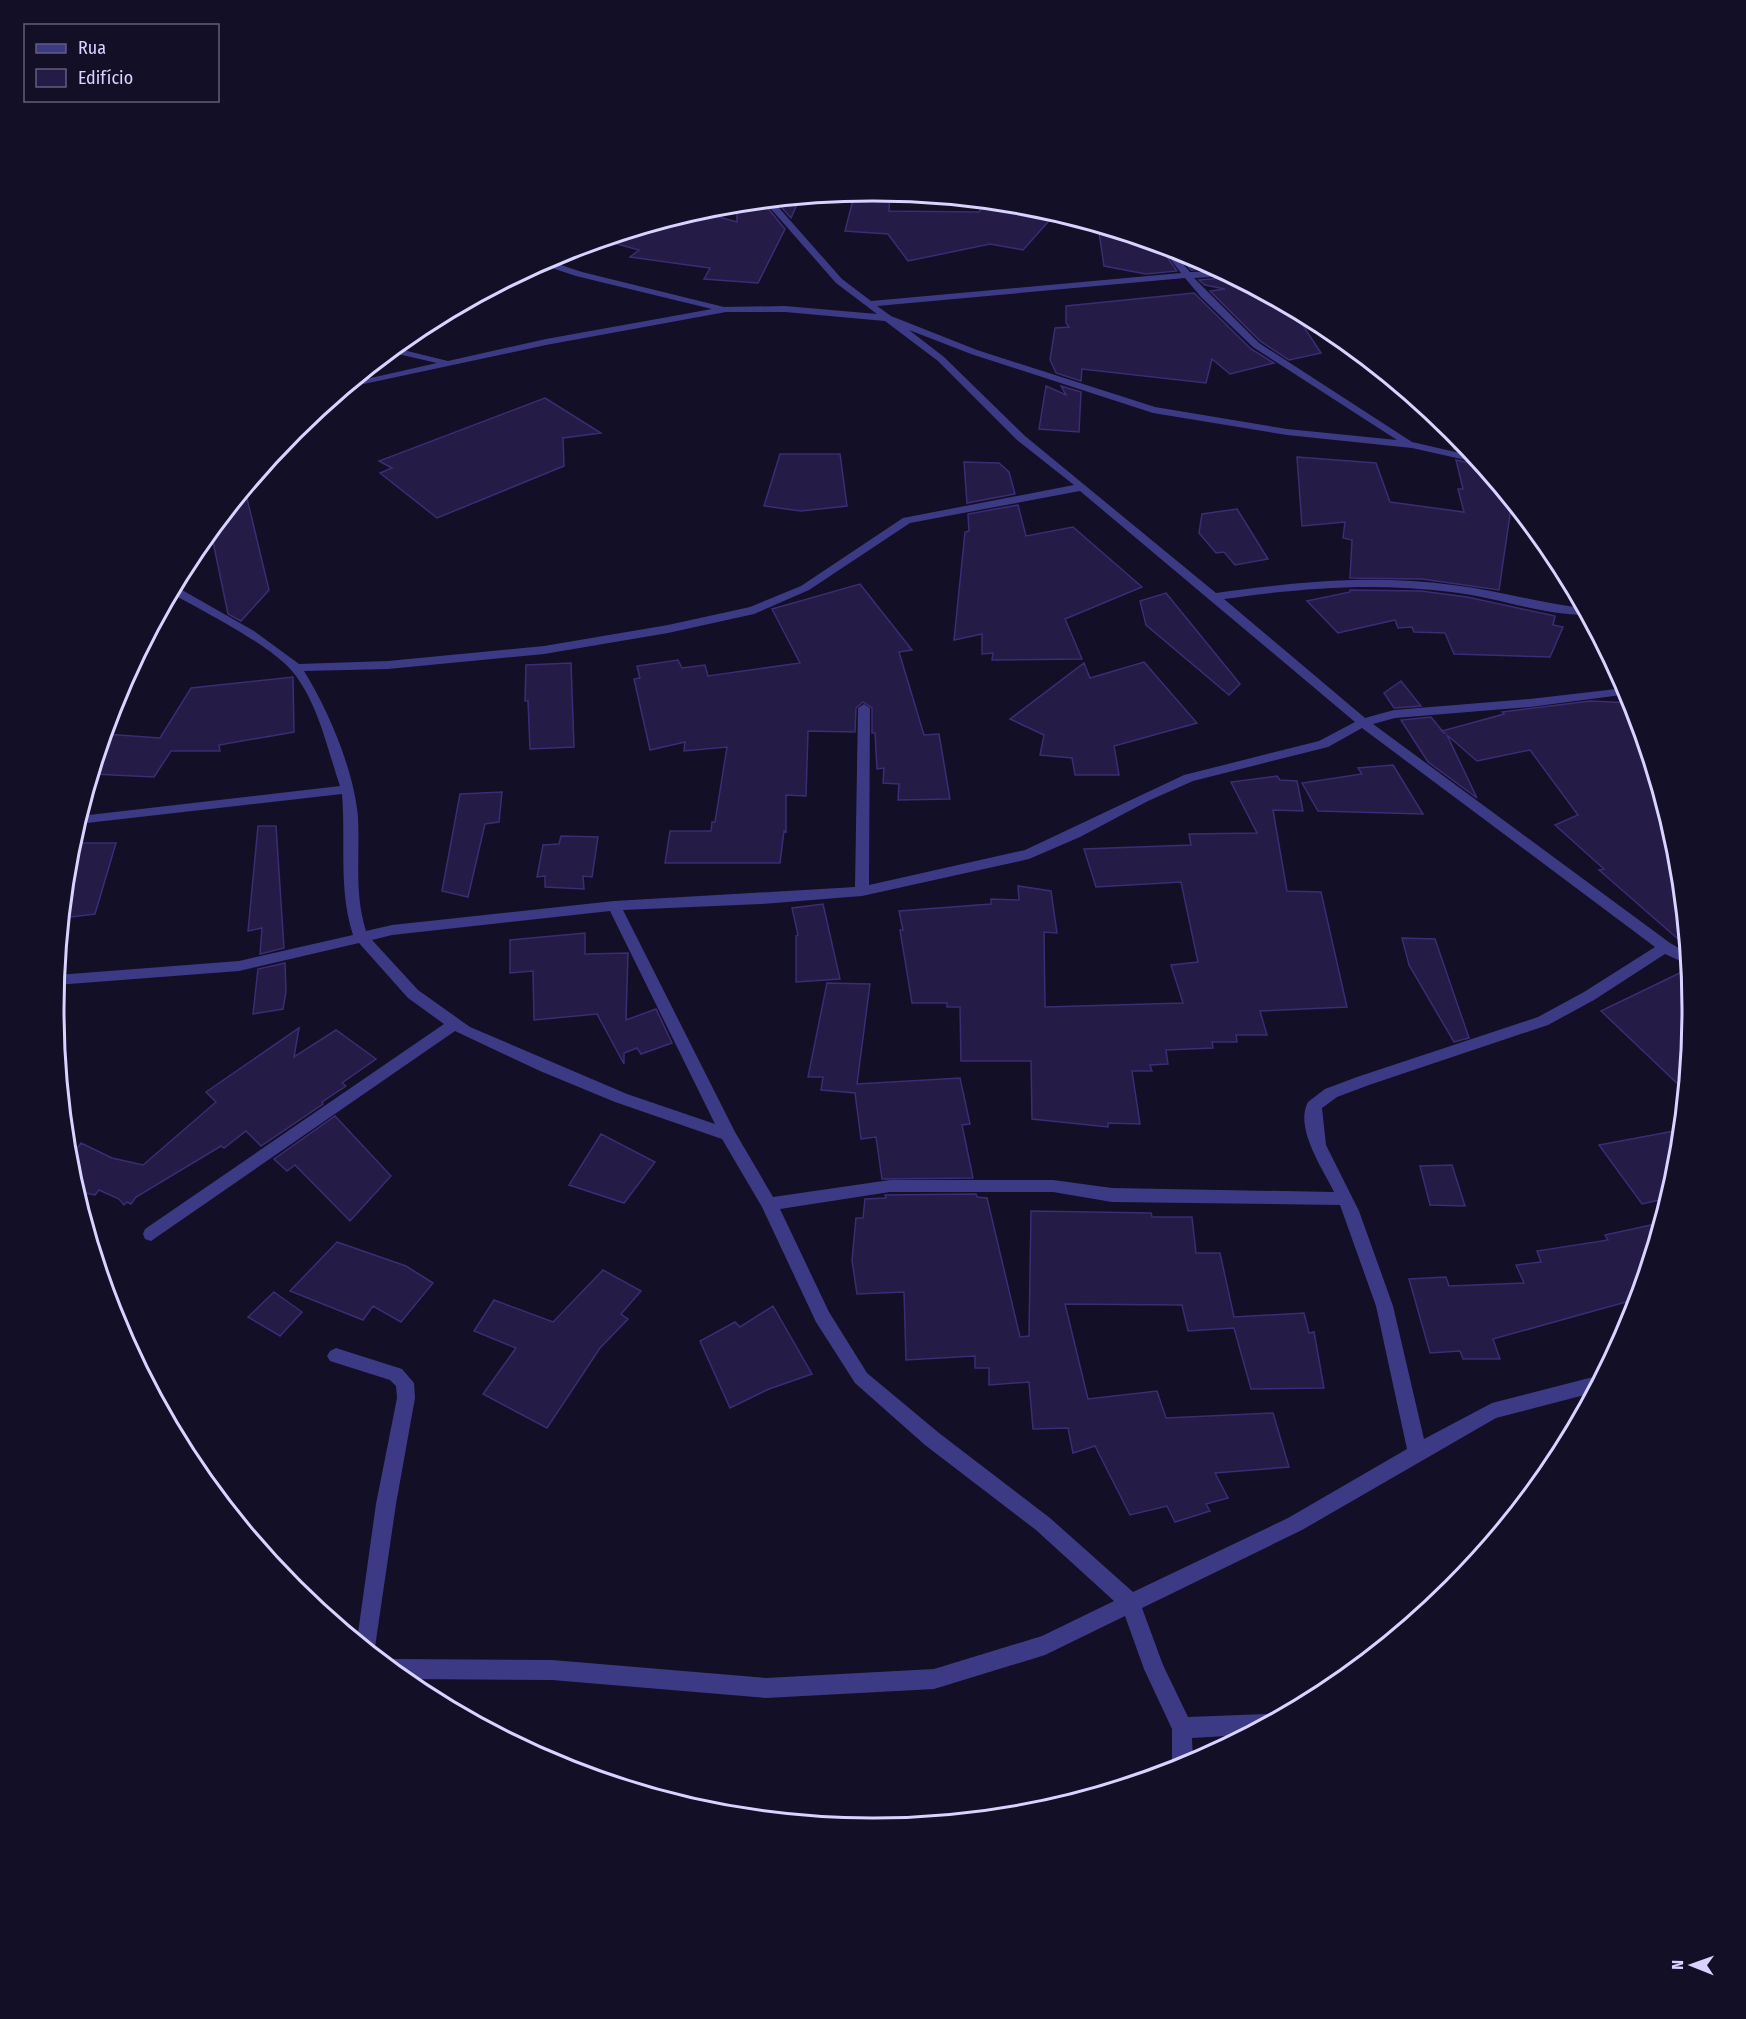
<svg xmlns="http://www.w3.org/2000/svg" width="1746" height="2019" font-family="'Fira Sans Condensed',sans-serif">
<rect width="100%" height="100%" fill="#130f26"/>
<path fill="#241b47" stroke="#3b2d73" stroke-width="1.5" d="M 873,190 L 890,192 L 889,211 L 979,212 L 987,202 L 1056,213 L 1023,250 L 990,244 L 908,261 L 888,234 L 845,231 L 855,192 Z
M 800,198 L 791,218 L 775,200 Z
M 762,201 L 785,229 L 758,283 L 704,279 L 710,268 L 630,257 L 639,250 L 603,240 L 697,211 L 737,222 L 737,204 Z
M 1098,226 L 1158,244 L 1177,271 L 1146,274 L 1104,266 Z
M 1173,249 L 1187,253 L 1216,269 L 1191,270 Z
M 1231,277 L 1293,310 L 1321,353 L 1289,360 L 1260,341 L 1210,291 L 1225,289 L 1205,285 L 1199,280 Z
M 1194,293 L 1251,349 L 1274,363 L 1230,374 L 1212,359 L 1206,383 L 1082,369 L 1081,381 L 1056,373 L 1050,360 L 1055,328 L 1069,327 L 1066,323 L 1066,306 Z
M 1046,386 L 1066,395 L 1061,386 L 1081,392 L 1079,432 L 1039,429 Z
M 545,398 L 601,433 L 563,438 L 564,466 L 437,518 L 380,473 L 392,468 L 379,461 Z
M 1448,427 L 1452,431 L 1471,453 L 1454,449 Z
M 780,454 L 840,454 L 847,506 L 801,511 L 764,506 Z
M 1297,457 L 1376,463 L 1390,502 L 1464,512 L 1458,489 L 1463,489 L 1456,460 L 1480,465 L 1508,499 L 1511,508 L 1499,590 L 1422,579 L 1350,578 L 1352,540 L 1343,538 L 1345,522 L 1302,526 Z
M 964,462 L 999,463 L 1009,472 L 1015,494 L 967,503 Z
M 245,490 L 269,590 L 241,621 L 228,614 L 211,532 Z
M 1018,505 L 1026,536 L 1073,527 L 1142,587 L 1065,619 L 1082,659 L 992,660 L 993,653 L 982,654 L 982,634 L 954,640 L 965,532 L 969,531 L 968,514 Z
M 1237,509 L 1268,559 L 1235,565 L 1224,552 L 1216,553 L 1199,533 L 1202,514 Z
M 860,584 L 912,650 L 899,652 L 924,735 L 939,734 L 950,799 L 898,800 L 899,784 L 883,783 L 884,768 L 877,769 L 875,733 L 872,733 L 872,708 L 863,702 L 856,708 L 855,732 L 808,731 L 806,796 L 786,795 L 786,832 L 784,831 L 780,863 L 665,863 L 670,831 L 711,831 L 712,822 L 715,822 L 727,747 L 684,751 L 685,742 L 650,750 L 634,679 L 640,678 L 637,666 L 678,660 L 682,668 L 705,665 L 708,676 L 800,663 L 772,609 Z
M 1350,590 L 1421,591 L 1467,597 L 1555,616 L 1553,625 L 1563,627 L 1550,657 L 1454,654 L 1445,633 L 1414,632 L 1412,627 L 1398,628 L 1395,620 L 1338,633 L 1307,601 L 1350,592 Z
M 1166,593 L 1240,684 L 1229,695 L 1146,625 L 1140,601 Z
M 1144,662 L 1197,723 L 1114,746 L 1119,775 L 1075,775 L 1072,758 L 1040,755 L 1044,735 L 1010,719 L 1084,663 L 1090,678 Z
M 571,663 L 574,747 L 530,749 L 528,701 L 525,701 L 526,665 Z
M 293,677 L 294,732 L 219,745 L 220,751 L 171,751 L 154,777 L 93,774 L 105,734 L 160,738 L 191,688 Z
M 1401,681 L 1421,706 L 1394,708 L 1384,693 Z
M 1590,701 L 1632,703 L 1676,850 L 1686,946 L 1599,870 L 1604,869 L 1555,825 L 1578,815 L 1530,750 L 1477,761 L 1447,735 L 1477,798 L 1428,762 L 1401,720 L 1431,717 L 1444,733 L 1445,733 L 1442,731 L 1504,714 L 1502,712 Z
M 1393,765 L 1423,814 L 1318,811 L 1302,783 L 1362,774 L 1358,768 Z
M 1277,776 L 1280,780 L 1297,781 L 1303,811 L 1273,810 L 1287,891 L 1321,892 L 1347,1007 L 1260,1011 L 1267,1035 L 1236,1035 L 1237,1042 L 1212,1042 L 1213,1048 L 1166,1050 L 1168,1064 L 1150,1065 L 1152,1071 L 1132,1071 L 1140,1124 L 1108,1123 L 1108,1127 L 1032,1119 L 1031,1061 L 961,1061 L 960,1007 L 947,1007 L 947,1003 L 912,1003 L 900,930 L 903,930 L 899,911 L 991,904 L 991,899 L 1019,900 L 1018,886 L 1051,891 L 1057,933 L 1044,932 L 1045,1007 L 1183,1003 L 1171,965 L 1198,962 L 1181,882 L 1096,887 L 1084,849 L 1191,845 L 1189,834 L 1257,833 L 1231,782 Z
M 502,792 L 499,822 L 485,824 L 468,897 L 442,891 L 460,794 Z
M 258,826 L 276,826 L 284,948 L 260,954 L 262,928 L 248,931 Z
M 561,836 L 598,837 L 592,877 L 583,876 L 584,889 L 545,887 L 545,876 L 537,877 L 543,845 L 559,844 Z
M 72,843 L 116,843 L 95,914 L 63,918 Z
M 823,904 L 840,979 L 796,982 L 796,936 L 798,935 L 792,908 Z
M 585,933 L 585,954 L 628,953 L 626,1020 L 656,1009 L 672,1043 L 641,1054 L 637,1048 L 624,1053 L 624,1064 L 597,1014 L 534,1020 L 533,971 L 510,973 L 510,940 Z
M 1402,938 L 1435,939 L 1469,1038 L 1454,1042 L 1409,965 Z
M 285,963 L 286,992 L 283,1009 L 253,1014 L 258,969 Z
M 1688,969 L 1692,1010 L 1684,1090 L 1601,1011 Z
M 827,983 L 870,984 L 857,1084 L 960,1078 L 970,1124 L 962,1125 L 973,1178 L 882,1179 L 876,1137 L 861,1139 L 855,1093 L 821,1090 L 823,1077 L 808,1077 Z
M 299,1028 L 294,1057 L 336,1030 L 376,1059 L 342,1083 L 346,1086 L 322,1102 L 323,1104 L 261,1146 L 246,1131 L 224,1148 L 221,1146 L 136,1197 L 131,1204 L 127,1202 L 124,1205 L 119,1199 L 99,1190 L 95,1195 L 76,1191 L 69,1159 L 81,1143 L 112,1158 L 143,1165 L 216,1102 L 206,1092 Z
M 335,1116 L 391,1176 L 350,1221 L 295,1165 L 287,1171 L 274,1159 Z
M 1680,1130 L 1676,1170 L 1668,1198 L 1642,1204 L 1599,1145 Z
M 601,1134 L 655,1162 L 624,1203 L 569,1185 Z
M 1452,1165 L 1465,1206 L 1430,1205 L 1420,1166 Z
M 976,1194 L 977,1197 L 987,1198 L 1020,1337 L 1029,1336 L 1031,1211 L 1151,1213 L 1152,1217 L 1192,1217 L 1196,1253 L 1220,1253 L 1234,1317 L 1304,1313 L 1309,1333 L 1314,1332 L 1324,1388 L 1251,1389 L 1234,1328 L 1188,1331 L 1182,1305 L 1065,1304 L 1088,1399 L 1157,1391 L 1166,1418 L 1273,1413 L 1289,1467 L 1215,1473 L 1228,1498 L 1206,1504 L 1210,1511 L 1175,1522 L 1167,1506 L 1130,1515 L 1095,1446 L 1073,1453 L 1068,1428 L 1033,1429 L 1029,1382 L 989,1385 L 989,1368 L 975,1368 L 975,1356 L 906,1360 L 904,1292 L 857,1294 L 852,1260 L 856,1218 L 863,1218 L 865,1199 L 886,1198 L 885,1195 Z
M 1660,1223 L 1637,1299 L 1493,1339 L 1500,1359 L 1463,1359 L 1460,1351 L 1430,1353 L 1409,1279 L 1446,1277 L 1449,1286 L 1524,1283 L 1516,1265 L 1541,1262 L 1537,1251 L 1608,1240 L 1605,1235 Z
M 337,1242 L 406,1266 L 433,1283 L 401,1322 L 373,1306 L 363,1320 L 290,1291 Z
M 603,1270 L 641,1291 L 621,1314 L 628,1319 L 600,1348 L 547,1428 L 483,1394 L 516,1348 L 474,1331 L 494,1300 L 553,1322 Z
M 274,1292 L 302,1312 L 280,1336 L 248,1317 Z
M 773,1306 L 812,1374 L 769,1389 L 730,1408 L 700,1341 L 735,1322 L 740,1327 Z"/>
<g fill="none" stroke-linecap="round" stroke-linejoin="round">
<path fill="#3d3a85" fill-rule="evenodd" d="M 772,200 L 842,279 L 871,301 L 1181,273 L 1160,245 L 1169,248 L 1190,272 L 1221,271 L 1229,276 L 1194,278 L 1259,343 L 1412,442 L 1473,456 L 1479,463 L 1412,448 L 1287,435 L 1153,413 L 971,354 L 909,330 L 944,357 L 1025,436 L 1216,593 C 1299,582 1369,574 1453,585 C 1496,590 1539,603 1583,608 L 1586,615 C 1541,615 1496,597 1451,592 C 1371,582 1303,588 1224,599 L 1365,718 L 1394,710 L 1530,699 L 1625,688 L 1629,694 L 1530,707 L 1395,718 L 1373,724 L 1670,943 L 1686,952 L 1687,964 L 1665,954 L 1594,1000 L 1548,1025 L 1369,1085 L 1337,1097 L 1322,1108 L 1326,1145 L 1359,1211 L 1393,1306 L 1424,1439 L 1492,1403 L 1597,1376 L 1601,1377 L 1592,1393 L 1496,1418 L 1302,1530 L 1142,1608 L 1163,1665 L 1188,1717 L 1266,1714 L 1274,1719 L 1244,1735 L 1192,1738 L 1193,1763 L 1172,1770 L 1172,1729 L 1144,1669 L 1125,1616 L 1045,1655 L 934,1689 L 766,1698 L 552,1680 L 404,1679 L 385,1662 L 392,1659 L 552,1660 L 766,1678 L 934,1669 L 1042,1636 L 1114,1601 L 1036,1530 L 925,1445 L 855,1383 L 816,1322 L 762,1207 L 722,1139 L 615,1102 L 540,1071 L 455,1031 L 151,1241 L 145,1239 L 143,1234 L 145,1229 L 444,1024 L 408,998 L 359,943 L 239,971 L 56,985 L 57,975 L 239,961 L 353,935 C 338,889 346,842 342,794 L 78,824 L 80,816 L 340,786 C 327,748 318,702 292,671 C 269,644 204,612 171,593 L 175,586 L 254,631 L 299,664 L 388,661 L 544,646 L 668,625 L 750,607 L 801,586 L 903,518 L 1074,485 L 1017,440 L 938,361 L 885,321 L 785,312 L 726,312 L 546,345 L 345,388 L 353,382 L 437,363 L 389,352 L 395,348 L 448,361 L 546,339 L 712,309 L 576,276 L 540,264 L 546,260 L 582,272 L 724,307 L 785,306 L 877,314 L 836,283 L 764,201 ZM 1185,278 L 1201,297 L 1253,347 L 1397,440 L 1287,429 L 1155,407 L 977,350 L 891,316 L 877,306 ZM 1080,491 L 1355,722 L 1319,741 L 1184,775 L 1025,850 L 869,885 L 870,708 L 864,704 L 858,708 L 855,887 L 614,901 L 392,925 L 366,931 C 354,893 360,857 358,817 C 354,771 329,711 304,671 L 388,669 L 544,654 L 668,633 L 754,614 L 809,590 L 910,523 ZM 1362,728 L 1655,947 L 1584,992 L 1538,1017 L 1357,1077 L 1325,1089 L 1308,1102 C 1294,1128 1323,1169 1334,1192 L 1112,1188 L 1053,1180 L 890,1180 L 773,1197 L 735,1132 L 623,910 L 761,904 L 862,896 L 1029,859 L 1080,837 L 1148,801 L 1193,781 L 1328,747 ZM 610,911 L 715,1124 L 627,1094 L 470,1027 L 418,990 L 372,940 L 392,935 ZM 890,1192 L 1053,1192 L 1112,1202 L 1340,1205 L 1376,1306 L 1407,1449 L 1288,1518 L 1133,1592 L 1050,1518 L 939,1433 L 867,1373 L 829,1312 L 780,1209 Z
M 336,1348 L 402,1369 L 414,1383 L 415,1398 L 396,1504 L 374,1654 L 357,1640 L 376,1504 L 397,1398 L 396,1386 L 390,1380 L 330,1361 L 327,1356 L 330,1351 Z"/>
</g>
<path d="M0 0H1746V2019H0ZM872 201H874A808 808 0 0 1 1682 1009V1010A808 808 0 0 1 874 1818H872A808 808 0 0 1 64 1010V1009A808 808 0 0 1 872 201Z" fill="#130f26" fill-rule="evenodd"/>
<path fill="none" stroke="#d9d4ff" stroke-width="3" d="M872 201H874A808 808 0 0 1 1682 1009V1010A808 808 0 0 1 874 1818H872A808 808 0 0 1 64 1010V1009A808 808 0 0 1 872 201Z"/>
<rect x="24" y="24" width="195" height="78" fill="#130f26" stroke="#625e7d" stroke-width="1.5"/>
<rect x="36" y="44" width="30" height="9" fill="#3d3a85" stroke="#625e7d" stroke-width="1.5"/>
<text x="78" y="54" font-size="18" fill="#d9d4ff">Rua</text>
<rect x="36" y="69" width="30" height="18" fill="#241b47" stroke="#625e7d" stroke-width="1.5"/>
<text x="78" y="84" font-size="18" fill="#d9d4ff">Edifício</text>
<g transform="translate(1692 1965) rotate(271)" stroke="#130f26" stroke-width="4.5" paint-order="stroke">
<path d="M0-4.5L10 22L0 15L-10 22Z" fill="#d9d4ff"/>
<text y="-9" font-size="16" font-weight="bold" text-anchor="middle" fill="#d9d4ff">N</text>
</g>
</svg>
